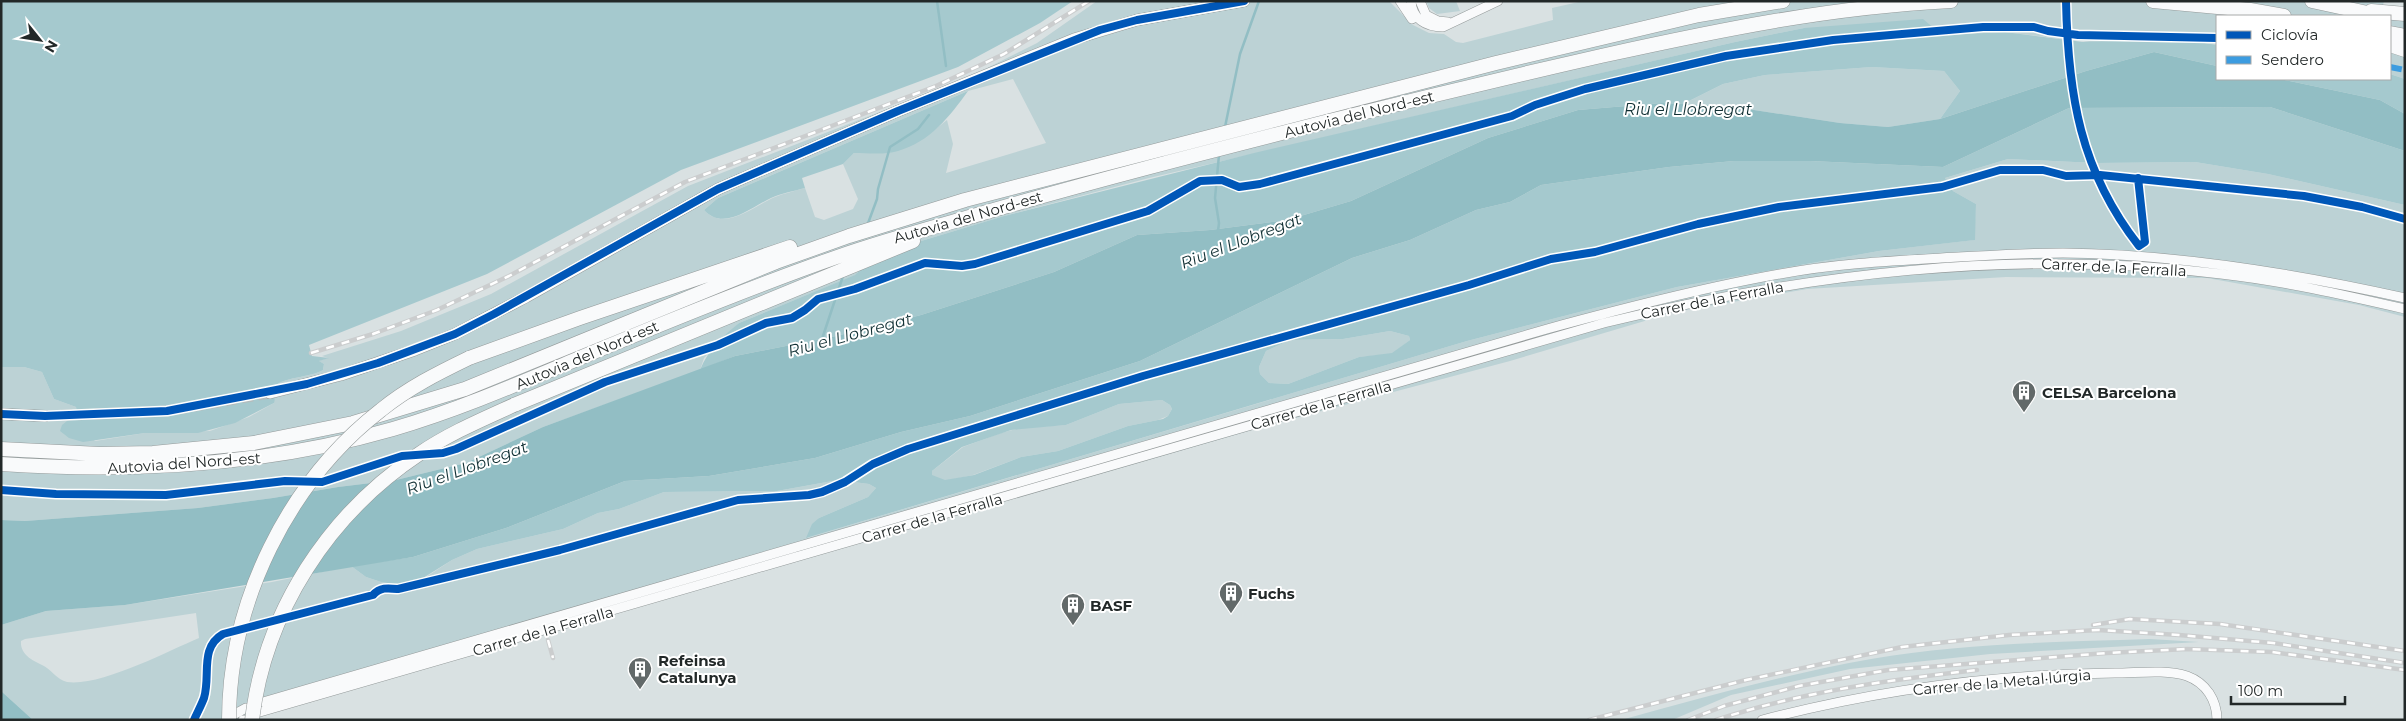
<svg xmlns="http://www.w3.org/2000/svg" width="2406" height="721" font-family="Montserrat,sans-serif">
<rect width="100%" height="100%" fill="#d9e1e2"/>
<path fill="#bcd2d5" fill-rule="evenodd" d="M 1097,1 L 1389,1 L 1413,25 L 1429,33 L 1444,34 L 1456,42 L 1463,43 L 1553,20 L 1552,8 L 1583,1 L 2384,1 L 2383,5 L 2405,8 L 2405,79 L 2390,74 L 2390,16 L 2217,16 L 2217,45 L 2180,39 L 2090,42 L 2005,32 L 1942,35 L 1804,28 L 1735,42 L 1149,178 L 1004,216 L 878,254 L 856,275 L 739,323 L 704,358 L 700,370 L 543,427 L 466,463 L 437,470 L 396,480 L 338,487 L 273,498 L 198,508 L 25,521 L 1,520 L 1,367 L 24,367 L 42,372 L 54,399 L 76,407 L 77,413 L 72,418 L 95,441 L 145,433 L 210,431 L 249,417 L 274,403 C 274,398 274,392 275,387 C 278,378 313,377 323,370 L 324,364 L 318,361 L 328,358 L 322,356 L 401,331 L 491,294 L 688,186 L 926,94 L 987,68 L 1037,43 ZM 1013,79 L 1046,143 L 946,173 L 953,144 L 947,120 C 911,149 901,154 854,153 L 843,164 L 858,199 L 853,209 L 824,220 L 815,217 L 805,188 C 795,191 785,193 775,197 C 755,205 725,233 704,210 L 718,198 L 968,91 Z
M 1426,1 L 1456,1 L 1460,11 L 1437,14 L 1429,8 Z
M 1872,67 L 1944,71 L 1960,91 L 1940,119 L 1888,127 L 1840,123 L 1728,106 L 1683,104 L 1723,84 L 1765,75 Z
M 2008,159 L 2096,163 L 2195,162 L 2268,174 L 2405,205 L 2405,317 L 2359,305 L 2207,278 L 2006,277 L 1807,289 L 1675,312 L 1510,361 L 1273,424 L 261,716 L 260,720 L 33,720 L 1,691 L 1,625 L 46,611 L 125,605 L 272,582 L 351,566 L 366,577 L 381,582 L 400,585 L 420,581 L 452,560 L 477,549 L 563,529 L 598,513 L 619,509 L 664,492 L 777,491 L 838,480 L 869,484 L 876,488 L 868,497 L 819,518 L 807,538 L 1467,341 L 1677,287 L 1879,251 L 1974,240 L 1976,204 L 1953,191 L 1945,178 ZM 196,613 L 199,638 C 168,651 100,687 67,682 C 57,680 51,669 42,665 C 31,660 20,654 21,641 L 25,639 Z
M 1390,331 L 1409,336 L 1410,340 L 1392,354 L 1359,357 L 1288,384 L 1269,383 L 1260,374 L 1259,367 L 1266,351 L 1290,340 L 1343,339 Z
M 1162,400 L 1170,405 L 1172,409 L 1168,416 L 1158,420 L 1128,426 L 1058,451 L 1021,457 L 973,475 L 950,480 L 941,480 L 932,476 L 932,471 L 963,447 L 1001,433 L 1020,428 L 1066,425 L 1119,404 Z
M 2150,639 L 2199,642 L 1990,654 L 1850,669 L 1731,695 L 1672,720 L 1621,720 C 1704,697 1787,674 1871,659 C 1963,643 2057,642 2150,639 Z"/>
<path fill="#a5c9ce" fill-rule="evenodd" d="M 1,1 L 1073,1 L 1040,23 L 958,67 L 681,170 L 487,274 L 309,345 L 312,356 L 329,358 L 319,361 L 324,364 L 323,370 C 313,377 278,378 275,387 C 273,393 276,397 274,403 L 235,423 L 198,433 L 145,433 L 83,442 L 69,438 L 60,431 L 62,425 L 77,413 L 76,407 L 54,399 L 42,372 L 24,367 L 1,367 Z
M 1923,19 L 1942,35 L 2005,32 L 2083,42 L 2180,39 L 2217,45 L 2217,66 L 2154,52 L 2086,71 L 1940,119 L 1960,91 L 1944,71 L 1872,67 L 1765,75 L 1723,84 L 1683,104 L 1662,103 L 1578,110 L 1488,138 L 1351,201 L 1287,220 L 1210,230 L 1137,235 L 1054,272 L 921,315 L 836,336 L 735,356 L 700,370 C 708,350 723,336 739,323 L 855,275 L 878,254 L 1004,216 L 1254,153 L 1735,42 L 1804,28 Z
M 2390,74 L 2405,79 L 2405,114 L 2380,100 L 2280,79 L 2390,79 Z
M 968,91 C 950,116 930,142 898,151 C 885,155 868,153 854,153 L 843,164 L 802,178 L 805,188 C 794,191 782,193 771,198 C 751,207 724,232 704,210 L 718,198 Z
M 2270,107 L 2405,151 L 2405,205 L 2268,174 L 2195,162 L 2096,163 L 2008,159 L 1945,178 L 1953,191 L 1976,204 L 1975,240 L 1879,251 L 1677,287 L 1467,341 L 806,538 L 812,524 L 819,518 L 868,497 L 876,488 L 869,484 L 838,480 L 777,491 L 664,492 L 619,509 L 598,513 L 563,529 L 477,549 L 452,560 L 415,583 L 400,585 L 381,582 L 366,577 L 351,566 L 413,557 L 506,528 L 625,481 L 709,476 L 815,458 L 901,432 L 970,416 L 1140,361 L 1352,258 L 1410,240 L 1476,210 L 1510,202 L 1541,185 L 1669,167 L 1734,161 L 1810,161 L 1943,167 L 2069,108 ZM 1390,331 L 1409,336 L 1410,340 L 1392,353 L 1359,357 L 1288,384 L 1269,383 L 1260,374 L 1259,367 L 1266,351 L 1290,340 L 1343,339 ZM 1162,400 L 1170,405 L 1172,409 L 1168,416 L 1163,419 L 1128,426 L 1058,451 L 1021,457 L 974,475 L 945,480 L 932,475 L 932,471 L 962,447 L 1011,430 L 1066,425 L 1119,404 Z"/>
<path fill="#92bec4" d="M 2154,52 L 2217,66 L 2217,79 L 2280,79 L 2380,100 L 2405,114 L 2405,151 L 2270,107 L 2069,108 L 1943,167 L 1810,161 L 1734,161 L 1669,167 L 1541,185 L 1510,202 L 1476,210 L 1410,240 L 1352,258 L 1140,361 L 970,416 L 901,432 L 815,458 L 709,476 L 625,481 L 506,528 L 413,557 L 125,605 L 46,611 L 1,625 L 1,520 L 25,521 L 198,508 L 273,498 L 338,487 L 396,480 L 437,470 L 466,463 L 543,427 L 735,356 L 836,336 L 921,315 L 1054,272 L 1137,235 L 1210,230 L 1287,220 L 1351,201 L 1488,138 L 1578,110 L 1662,103 L 1728,106 L 1840,123 L 1888,127 L 1940,119 L 2086,71 Z
M 1,691 L 33,720 L 1,720 Z"/>
<g fill="none" stroke-linecap="round" stroke-linejoin="round">
<path stroke="#92bec4" stroke-width="2.5" d="M 937,1 L 946,66
M 1225,127 L 1240,54 L 1259,1
M 867,226 L 877,199 L 878,189 L 890,147 L 918,129 L 929,115
M 1218,231 L 1219,223 L 1215,198 L 1219,155
M 822,339 L 843,276"/>
<path stroke="#b4bcbd" stroke-width="11" stroke-dasharray="11 5.5" stroke-linecap="butt" d="M 45,416 L 167,411 L 270,393"/>
<g stroke="#949a9a" stroke-width="10">
<path id="minor" d="M 1400,1 L 1412,19
M 1411,1 C 1412,19 1426,27 1443,27 L 1498,1
M 1420,1 L 1426,15 L 1438,21 L 1448,22
M 263,702 L 1547,329 C 1624,308 1701,288 1780,274 C 1833,264 1888,261 1941,258 C 1982,256 2022,253 2063,253 C 2178,254 2293,273 2405,298
M 260,712 L 1604,323 C 1805,274 2014,248 2221,274 C 2283,281 2344,295 2405,309
M 235,714 L 246,708
M 243,720 L 244,720
M 1762,720 C 1877,690 1997,674 2115,673 C 2138,673 2165,669 2187,676 C 2206,683 2217,700 2217,720"/>
</g>
<g stroke="#949a9a" stroke-width="12">
<path id="major" d="M 270,393 L 341,375 L 415,350 L 455,334 L 526,297 L 718,189 L 898,111 L 1074,39 L 1137,20 L 1244,1
M 1,414 L 45,416"/>
</g>
<g stroke="#949a9a" stroke-width="15">
<path id="highway" d="M 2153,1 L 2250,10 L 2284,16
M 2312,1 L 2381,16
M 2371,11 L 2405,14
M 2390,33 L 2405,36
M 2390,45 L 2405,50
M 469,358 L 580,318 L 790,247
M 514,405 L 913,241
M 1,449 L 99,454 L 153,453 L 254,443 L 353,423 L 465,389 L 776,262 L 849,236 L 965,200 L 1496,63 L 1699,15 L 1783,1
M 1,464 C 134,473 265,466 393,429 C 458,410 520,383 582,357 C 666,322 751,287 837,257 C 882,241 927,229 973,216 C 1089,182 1207,152 1325,122 C 1417,99 1509,77 1601,56 C 1719,30 1830,7 1951,1"/>
</g>
<use href="#minor" stroke="#f9fafb" stroke-width="9"/>
<use href="#major" stroke="#f9fafb" stroke-width="11"/>
<use href="#highway" stroke="#f9fafb" stroke-width="14"/>
<g stroke="#cbcdce" stroke-width="4.5">
<path id="rail" d="M 311,353 L 373,334 L 437,310 L 509,276 L 685,182 L 936,86 L 1004,54 L 1089,1
M 2093,625 L 2130,619 L 2220,624 L 2405,651
M 548,640 L 553,658
M 1589,720 L 1746,680 L 1902,647 L 2009,635 L 2098,630 L 2179,635 L 2273,643 L 2405,663
M 1688,720 L 1724,706 L 1799,686 L 1888,670 L 2107,653 L 2187,649 L 2272,652 L 2405,670
M 1716,720 C 1801,692 1888,680 1977,670"/>
</g>
<use href="#rail" stroke="#fff" stroke-width="2.5" stroke-dasharray="8" stroke-linecap="butt"/>
<g stroke="#949a9a" stroke-width="15" stroke-linecap="butt">
<path id="highway-bridge" d="M 229,720 C 229,602 288,482 381,410 C 408,388 438,373 469,358
M 252,720 C 265,611 329,514 419,454 C 448,434 481,420 514,405"/>
</g>
<use href="#highway-bridge" stroke="#f9fafb" stroke-width="14"/>
<path stroke="#3c9ce0" stroke-width="6" stroke-dasharray="12 6" stroke-linecap="butt" d="M 2390,67 L 2405,70"/>
<g stroke="#fff" stroke-width="11">
<path id="cycleway" d="M 2066,1 C 2068,94 2080,171 2139,246 L 2145,242 L 2138,178
M 1,414 L 45,416 L 167,411 L 307,384 L 378,363 L 455,334 L 494,314 L 718,189 L 898,111 L 1100,30 L 1137,20 L 1244,1
M 1,490 L 56,494 L 166,495 L 285,481 L 322,482 L 402,456 L 443,453 L 456,449 L 605,382 L 718,345 L 766,323 L 792,318 L 805,310 L 818,299 L 855,289 L 925,263 L 962,266 L 975,264 L 1148,211 L 1200,181 L 1222,180 L 1239,187 L 1260,184 L 1512,116 L 1535,105 L 1585,89 L 1726,56 L 1833,40 L 1983,27 L 2034,27 L 2048,31 L 2078,35 L 2217,38
M 194,720 C 197,713 201,706 204,698 C 211,675 199,648 223,634 L 373,595 C 380,587 388,588 398,589 L 560,550 L 738,500 L 809,495 L 822,492 L 845,482 L 873,464 L 908,449 L 1143,376 L 1469,285 L 1551,259 L 1595,252 L 1698,224 L 1779,207 L 1942,187 L 2000,170 L 2043,170 L 2066,176 L 2100,175 L 2304,196 L 2362,207 L 2405,219"/>
</g>
<use href="#cycleway" stroke="#0057b8" stroke-width="8"/>
</g>
<defs>
<g id="building-pin" transform="scale(1.25)"><path d="M0 17L-7.5 6A9.5 9.5 0 1 1 7.5 6Z" fill="#626969" stroke="#fff"/><path d="M-4-6H4V6H1V3H-1V6H-4ZM-2.5-4.3h1.7v1.8h-1.7ZM.8-4.3h1.7v1.8H.8ZM-2.5-1h1.7V.8h-1.7ZM.8-1h1.7V.8H.8Z" fill="#fff"/></g>
</defs>
<g fill-rule="evenodd">
<use href="#building-pin" x="2024" y="392"/>
<use href="#building-pin" x="1231" y="593"/>
<use href="#building-pin" x="1073" y="605"/>
<use href="#building-pin" x="640" y="669"/>
</g>
<g text-anchor="middle" dominant-baseline="central" stroke-width="4" stroke-linejoin="round" paint-order="stroke">
<g font-size="15" fill="#222828" stroke="#fff">
<text transform="translate(1359 114) rotate(-14)">Autovia del Nord-est</text>
<text transform="translate(968 217) rotate(-16)">Autovia del Nord-est</text>
<text transform="translate(2114 267) rotate(3)">Carrer de la Ferralla</text>
<text transform="translate(1712 300) rotate(-11)">Carrer de la Ferralla</text>
<text transform="translate(587 355) rotate(-23)">Autovia del Nord-est</text>
<text transform="translate(1321 405) rotate(-16)">Carrer de la Ferralla</text>
<text transform="translate(184 463) rotate(-4)">Autovia del Nord-est</text>
<text transform="translate(932 518) rotate(-16)">Carrer de la Ferralla</text>
<text transform="translate(543 631) rotate(-16)">Carrer de la Ferralla</text>
<text transform="translate(2002 682) rotate(-5)">Carrer de la Metal·lúrgia</text>
</g>
<g font-size="15" font-weight="bold" fill="#222828" stroke="#fff" text-anchor="start">
<text x="2042" y="392">CELSA Barcelona</text>
<text x="1248" y="593">Fuchs</text>
<text x="1090" y="605">BASF</text>
<text x="658" y="660">Refeinsa<tspan x="658" dy="17">Catalunya</tspan></text>
</g>
<g font-size="16" font-style="italic" fill="#102f33" stroke="#fff">
<text x="1688" y="109">Riu el Llobregat</text>
<text transform="translate(1241 241) rotate(-21)">Riu el Llobregat</text>
<text transform="translate(850 335) rotate(-15)">Riu el Llobregat</text>
<text transform="translate(467 468) rotate(-20)">Riu el Llobregat</text>
</g>
</g>
<rect width="2406" height="721" fill="none" stroke="#222828" stroke-width="5"/>
<rect x="2216" y="15" width="175" height="65" fill="#ffffff" stroke="#a7a9a9"/>
<rect x="2226" y="31" width="25" height="8" fill="#0057b8" stroke="#a7a9a9"/>
<text x="2261" y="40" font-size="15" fill="#222828">Ciclovía</text>
<rect x="2226" y="56" width="25" height="8" fill="#3c9ce0" stroke="#a7a9a9"/>
<text x="2261" y="65" font-size="15" fill="#222828">Sendero</text>
<g transform="translate(40 40) rotate(120)" stroke="#ffffff" stroke-width="4" paint-order="stroke">
<path d="M0-4L9 19L0 12L-9 19Z" fill="#222828"/>
<text y="-8" font-size="14" font-weight="bold" text-anchor="middle" fill="#222828">N</text>
</g>
<path d="M2231 696v8h114v-8" fill="none" stroke="#222828" stroke-width="2.5"/>
<text x="2238" y="696" font-size="15" fill="#222828" stroke="#ffffff" stroke-width="4" paint-order="stroke">100 m</text>
</svg>
